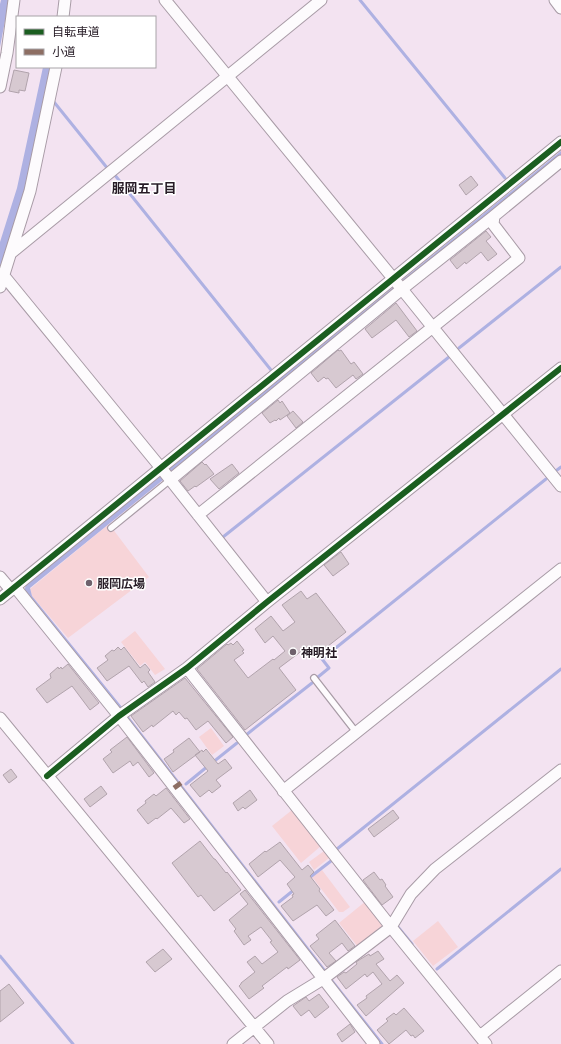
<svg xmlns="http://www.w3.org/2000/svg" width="561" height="1044" font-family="'IBM Plex Sans','Noto Sans JP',sans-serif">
<rect width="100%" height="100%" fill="#f3e3f1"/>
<path fill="#f7d4d8" d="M 109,524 L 149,577 L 68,638 L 32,596 L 30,589 Z
M 135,631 L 165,669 L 155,675 L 145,662 L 140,666 L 121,642 Z
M 211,728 L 224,746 L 212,755 L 199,737 Z
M 292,810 L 321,846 L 301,863 L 272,826 Z
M 324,851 L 329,858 L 314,870 L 309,862 Z
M 322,870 L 350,907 L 343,912 L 339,912 L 312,877 Z
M 366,901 L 382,921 L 382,926 L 358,947 L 339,923 Z
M 438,921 L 458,947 L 433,966 L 413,941 Z"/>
<path fill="#aeb1e2" d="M 1,0 L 9,0 L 0,47 L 0,4 Z
M 43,67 L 52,67 L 25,190 L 0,269 L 0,242 L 17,188 Z
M 561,151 L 561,157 L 30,588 L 32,596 L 122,707 L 119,709 L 24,591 L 26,585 Z"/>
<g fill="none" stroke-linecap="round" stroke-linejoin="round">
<path stroke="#aeb1e2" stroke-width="3" d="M 360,0 L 505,178
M 54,102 L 108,169
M 114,174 L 271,370
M 459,348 L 561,267
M 557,470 L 561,467
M 223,537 L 449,357
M 318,677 L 329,668 L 322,659 L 546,479
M 128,718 L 324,970
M 246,735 L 312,683
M 212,763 L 237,743
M 186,784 L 208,766
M 337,849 L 561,669
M 309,878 L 331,861
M 279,902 L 295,889
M 398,927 L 412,944
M 0,956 L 73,1044
M 437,969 L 561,869
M 332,981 L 382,1044"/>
</g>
<path fill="#d7c9d1" stroke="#b1a3ac" d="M 14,70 L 29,73 L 25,91 L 19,90 L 19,93 L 9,91 Z
M 471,176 L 478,185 L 466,195 L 459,185 Z
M 486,231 L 491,237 L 486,241 L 497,254 L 488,261 L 481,252 L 466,264 L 465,262 L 457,269 L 450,260 Z
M 396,303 L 417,331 L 409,337 L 396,320 L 372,338 L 365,329 Z
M 338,350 L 339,351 L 341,350 L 351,364 L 354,362 L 363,374 L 356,379 L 353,375 L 336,388 L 328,378 L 326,379 L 324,377 L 318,382 L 311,373 Z
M 278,400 L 280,403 L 282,401 L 290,413 L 280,420 L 279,418 L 276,421 L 275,420 L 270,423 L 262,413 Z
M 293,411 L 303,422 L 296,428 L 287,416 Z
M 202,462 L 205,465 L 206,464 L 214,474 L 196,487 L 195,486 L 188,491 L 180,481 Z
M 232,464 L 239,473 L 219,489 L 210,479 Z
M 341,552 L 349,564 L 333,576 L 324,565 Z
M 301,591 L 307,599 L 316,593 L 346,632 L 314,657 L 307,647 L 279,668 L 296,690 L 245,730 L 197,669 L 227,644 L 228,645 L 231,643 L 233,645 L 237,641 L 244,650 L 242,651 L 244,653 L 234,660 L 248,678 L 273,659 L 274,660 L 285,651 L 273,636 L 265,643 L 255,629 L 271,616 L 283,631 L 295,622 L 282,605 Z
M 118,647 L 121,650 L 124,647 L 140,668 L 145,664 L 150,670 L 148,672 L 155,682 L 148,687 L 144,681 L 142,683 L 129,666 L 107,681 L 97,668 L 108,660 L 105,656 L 112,650 L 114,651 Z
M 68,664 L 99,703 L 90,710 L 72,686 L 47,703 L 36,689 L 51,678 L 50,674 L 58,667 L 59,669 L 61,667 L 62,669 Z
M 185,678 L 233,737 L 226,743 L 208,721 L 196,730 L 187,718 L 185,719 L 179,712 L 176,715 L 173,711 L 153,727 L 152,725 L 143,732 L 131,716 Z
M 127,737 L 154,773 L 149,777 L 138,762 L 133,766 L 130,761 L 113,773 L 103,759 L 112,752 L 110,750 Z
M 189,738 L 200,752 L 173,772 L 164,759 L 174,752 L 173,750 Z
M 206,749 L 218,764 L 225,759 L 232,768 L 216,780 L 221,786 L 212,793 L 209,790 L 200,797 L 190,785 L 208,771 L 195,755 L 202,750 L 203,752 Z
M 11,769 L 17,777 L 9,783 L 3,775 Z
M 101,786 L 107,794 L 90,807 L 84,799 Z
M 166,788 L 190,819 L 184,823 L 171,808 L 157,819 L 156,818 L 148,824 L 137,810 L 146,803 L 145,801 L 154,794 L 156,796 Z
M 250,790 L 257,800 L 245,809 L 243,807 L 238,811 L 233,803 Z
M 393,810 L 399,818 L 374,837 L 368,829 Z
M 200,841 L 214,859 L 215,859 L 226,873 L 227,872 L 241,890 L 214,911 L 201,895 L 198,897 L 172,863 Z
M 280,842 L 302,870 L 308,865 L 314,872 L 310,876 L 320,889 L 319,891 L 334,910 L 326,916 L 317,905 L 293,921 L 281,906 L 293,897 L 292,895 L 294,894 L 287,884 L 295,877 L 280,860 L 258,877 L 249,864 L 265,851 L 266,852 Z
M 374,872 L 380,880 L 382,879 L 386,885 L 385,886 L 393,897 L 382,905 L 363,880 Z
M 245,890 L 300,960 L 288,969 L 287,967 L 262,986 L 264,988 L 249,999 L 239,986 L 241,984 L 241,983 L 255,972 L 247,962 L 255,956 L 262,964 L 278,952 L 270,942 L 272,941 L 261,927 L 248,936 L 251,940 L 244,945 L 234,931 L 236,929 L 229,920 L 248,904 L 240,894 Z
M 335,920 L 355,946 L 348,951 L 342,943 L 329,953 L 336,961 L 327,967 L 310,946 L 319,939 L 316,935 Z
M 163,949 L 172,959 L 155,972 L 146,962 Z
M 378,951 L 384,959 L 376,964 L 390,981 L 397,975 L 404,983 L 366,1016 L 357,1005 L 367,998 L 366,996 L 382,984 L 373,972 L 367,977 L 365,974 L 346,989 L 337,977 L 344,972 L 346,973 L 357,964 L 356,962 L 364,957 L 369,954 L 370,956 Z
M 9,984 L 24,1003 L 0,1022 L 0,991 Z
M 319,994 L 329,1007 L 315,1018 L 309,1010 L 301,1016 L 293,1006 L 306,997 L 309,1001 Z
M 404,1008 L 424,1031 L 415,1038 L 413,1035 L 411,1036 L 406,1030 L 389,1044 L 377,1030 L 388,1021 L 386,1019 L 394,1013 L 396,1015 Z
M 350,1024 L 355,1032 L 342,1042 L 337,1034 Z"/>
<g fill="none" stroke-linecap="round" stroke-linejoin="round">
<g stroke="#a89ba6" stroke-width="8">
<path id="lane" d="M 111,528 L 170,480
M 314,678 L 356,732"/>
</g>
<g stroke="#a89ba6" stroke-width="13">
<path id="street" d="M 165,0 L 401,288 L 561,486
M 555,0 L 561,8
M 63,17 L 65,0
M 0,87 L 7,53 L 14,0
M 11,253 L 321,0
M 4,276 L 161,468 L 267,602
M 0,287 L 30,191 L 56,67
M 170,480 L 402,289 L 494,216
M 198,515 L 519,258 L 493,224 L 494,216 L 561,161
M 0,577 L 11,590
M 15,587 L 119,716 L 374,1044
M 0,599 L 561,142
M 187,668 L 391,927 L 486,1044
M 0,718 L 268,1044
M 47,776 L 119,716 L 187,668 L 267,602 L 561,368
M 283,791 L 561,569
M 480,1036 L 561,971
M 233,1044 L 287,1001 L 323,979 L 391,927 L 411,894 L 435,869 L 561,770"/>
</g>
<use href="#lane" stroke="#fdfbfd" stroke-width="5.5"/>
<use href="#street" stroke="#fdfbfd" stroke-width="11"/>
<path stroke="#8d6e63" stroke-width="5" stroke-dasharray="10 5" stroke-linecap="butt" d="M 174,788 L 181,783"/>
<g stroke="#fff" stroke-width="8">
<path id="cycleway" d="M 0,599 L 561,142
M 47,776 L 119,716 L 187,668 L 267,602 L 561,368"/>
</g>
<use href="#cycleway" stroke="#1b5e20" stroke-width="6"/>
</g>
<g fill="#6e616c" stroke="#fff" stroke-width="1.5">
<circle cx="89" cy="583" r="4"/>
<circle cx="293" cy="652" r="4"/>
</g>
<g text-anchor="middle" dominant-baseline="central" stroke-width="3" stroke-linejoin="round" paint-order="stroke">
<g font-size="12" font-weight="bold" fill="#261b25" stroke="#fff" text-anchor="start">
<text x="97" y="583">服岡広場</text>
<text x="301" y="652">神明社</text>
</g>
<g font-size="13" font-weight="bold" fill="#261b25" stroke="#fff">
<text x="144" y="188">服岡五丁目</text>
</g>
</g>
<rect x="16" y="16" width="140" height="52" fill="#ffffff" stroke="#a8a4a8"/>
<rect x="24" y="29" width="20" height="6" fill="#1b5e20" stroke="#a8a4a8"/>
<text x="52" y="36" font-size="12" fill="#261b25">自転車道</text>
<rect x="24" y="49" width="20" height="6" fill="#8d6e63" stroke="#a8a4a8"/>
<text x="52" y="56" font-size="12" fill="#261b25">小道</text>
</svg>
